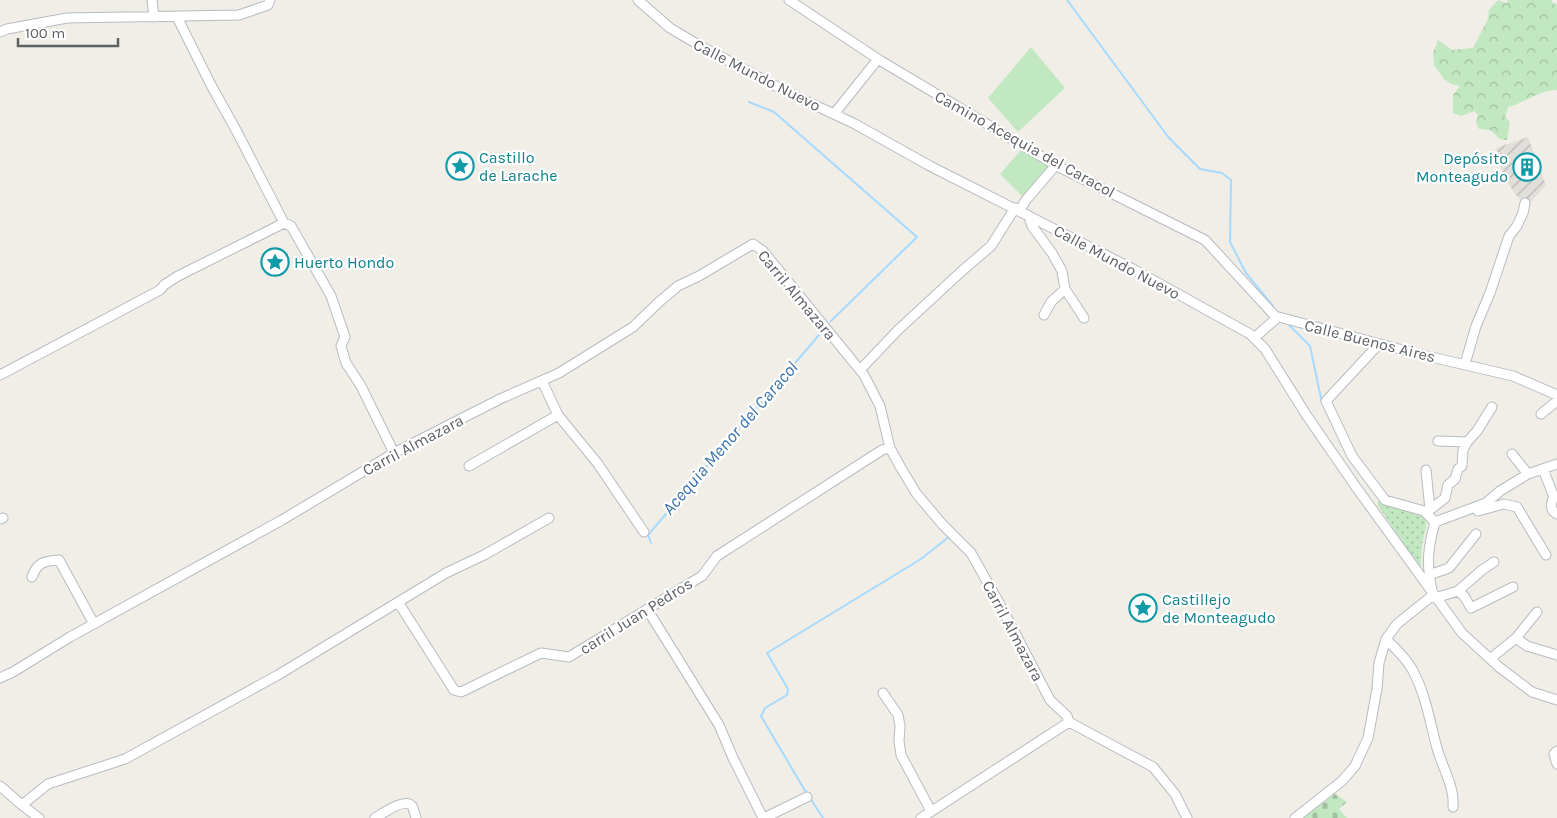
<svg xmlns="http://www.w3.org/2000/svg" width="1557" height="818" font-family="Karla,sans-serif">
<defs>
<pattern id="industrial-furrows" width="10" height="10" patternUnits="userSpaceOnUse" patternTransform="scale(1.25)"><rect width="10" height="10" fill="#e1dfda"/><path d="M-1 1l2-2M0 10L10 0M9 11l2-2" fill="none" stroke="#bab8b5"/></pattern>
<pattern id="forest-crowns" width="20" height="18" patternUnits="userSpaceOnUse" patternTransform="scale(1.25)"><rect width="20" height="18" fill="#c2e8c1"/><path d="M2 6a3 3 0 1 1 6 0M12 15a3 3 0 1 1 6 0" fill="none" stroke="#a1bfa1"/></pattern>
<pattern id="cemetery-stones" width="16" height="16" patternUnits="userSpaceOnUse" patternTransform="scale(1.25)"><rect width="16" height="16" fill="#c2e8c1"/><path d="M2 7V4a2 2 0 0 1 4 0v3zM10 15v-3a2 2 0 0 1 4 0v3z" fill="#a1bfa1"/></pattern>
<pattern id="park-dots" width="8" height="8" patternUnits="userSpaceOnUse" patternTransform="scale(1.25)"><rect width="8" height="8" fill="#c2e8c1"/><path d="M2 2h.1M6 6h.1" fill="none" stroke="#a1bfa1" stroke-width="1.8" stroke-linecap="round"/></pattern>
</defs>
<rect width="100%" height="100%" fill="#f0eee6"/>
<path fill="url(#industrial-furrows)" d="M 1528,137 L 1546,185 L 1530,203 L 1521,202 L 1503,176 L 1496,148 Z"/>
<path fill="url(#forest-crowns)" d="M 1498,0 L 1507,3 L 1508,0 L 1552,0 L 1552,2 L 1557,5 L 1557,90 C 1539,90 1525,103 1508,107 L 1505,117 L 1510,122 L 1507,140 L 1500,139 L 1490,130 L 1479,129 L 1476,122 L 1478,116 L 1475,111 L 1461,116 L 1453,113 L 1453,95 L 1460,86 L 1451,84 L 1444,79 L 1434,65 L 1433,53 L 1438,40 L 1452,50 L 1473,48 L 1488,19 L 1489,10 Z"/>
<path fill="url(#cemetery-stones)" d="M 1335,794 L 1347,802 L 1339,809 L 1347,818 L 1303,818 Z"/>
<path fill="url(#park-dots)" d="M 1379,500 L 1392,507 L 1424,515 C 1430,525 1423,535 1422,546 C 1421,554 1421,562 1421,570 L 1377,504 Z"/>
<path fill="#c2e8c1" d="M 1031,47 L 1065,88 L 1018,132 L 988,98 Z
M 1021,150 L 1052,166 L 1025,199 L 1000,174 Z"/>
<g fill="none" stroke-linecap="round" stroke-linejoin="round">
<path stroke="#a7daff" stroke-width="2" d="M 1067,0 L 1169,138 L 1200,169 L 1222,173 L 1231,180 L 1230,242 L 1246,273 L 1273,306
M 749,102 L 774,112 L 917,237 L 831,321
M 1286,322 L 1310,346 L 1322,403
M 651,543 L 648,535 L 819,335
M 807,794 L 761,716 L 765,708 L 787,695 L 788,689 L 767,653 L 921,559 L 950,536
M 810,798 L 823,818"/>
<g stroke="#b8bbc0" stroke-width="11">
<path id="minor" d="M 152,0 L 154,17
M 638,0 L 670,28 L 697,44 L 785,91 L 855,124 L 930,166 L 1133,269 L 1250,334 L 1265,349 L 1307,416 L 1356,487 L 1462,633 L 1499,667 L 1532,692 L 1557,700
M 789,0 L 881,61 L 1059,167 L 1205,240 L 1275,316 L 1414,353 L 1513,376 L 1557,395
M 177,17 L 211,85 L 236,130 L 284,223 L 291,226 L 331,296 L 345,337 L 341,346 L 346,363 L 361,386 L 394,453
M 0,32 L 7,29 L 67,18 L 239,15 L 268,5 L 270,0
M 834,114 L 878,59
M 1019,211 L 1026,200 L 1056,165
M 1028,215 L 1032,226 L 1052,253 L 1062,271 L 1065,289 L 1084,318
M 1044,315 L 1051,302 L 1065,289
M 1254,338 L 1278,317
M 1379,344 L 1326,401 L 1352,456 L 1385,500 L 1424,511 L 1435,522
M 1465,364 L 1476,326 L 1490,293 L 1509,236 L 1517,226 L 1523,213 L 1525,203
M 860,370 L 898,330 L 963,270 L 991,246 L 1015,208
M 0,375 L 160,290 L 164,285 L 178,276 L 284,223
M 542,381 L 558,415 L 598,464 L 644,532
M 1541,414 L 1557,401
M 1438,441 L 1467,442
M 1512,454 L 1528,474
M 469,466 L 558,415
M 1543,469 L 1554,497 C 1550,504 1550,510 1557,514
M 1426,470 L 1430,510
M 1478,511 L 1504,504 L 1517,507 L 1546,555
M 1426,513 L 1445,498 L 1448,485 L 1455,479 L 1458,469 L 1462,466 L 1463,450 L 1467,442 L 1477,431 L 1492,407
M 0,519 L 3,518
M 1429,575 L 1449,568 L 1476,534
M 32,577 C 37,562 45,561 59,560 L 94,624
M 1432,590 C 1426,563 1428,548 1435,522 L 1486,503 L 1500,491 L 1528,474 L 1557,464
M 1458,591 L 1482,570 L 1494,562
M 1435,598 L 1458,591 L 1464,596 L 1471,608 L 1513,587
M 398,602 L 454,690 L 461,692 L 541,653 L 569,657 L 702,576 L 717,556 L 882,450 L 890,448
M 647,609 L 719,725 L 733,758 L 762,816 L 766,817 L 807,797
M 1516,638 L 1527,646 L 1557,655
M 1386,639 C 1396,649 1407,659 1413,671 C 1426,695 1430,723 1437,748 C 1442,767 1455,787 1453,807
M 1490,659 L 1516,638 L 1537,612
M 0,678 L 13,672 L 70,637 L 282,520 L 394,453 L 500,399 L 559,373 L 633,327 L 659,302 L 678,286 L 699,276 L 753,244 L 763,251 L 864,375 L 880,406 L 890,448 L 901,468 L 916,493 L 942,524 L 971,553 L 1003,610 L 1050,700 L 1067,716 L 1069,722 L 1153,767 L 1175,794 L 1187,818
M 883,693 L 898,715 L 900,726 L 899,741 L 901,755 L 931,811
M 1557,751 L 1554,754 L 1557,764
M 0,786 L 22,805 L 39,818
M 22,805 L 48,784 L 125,759 L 278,675 L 446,573 L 484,555 L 549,518
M 375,818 C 382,814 405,797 412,806 C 414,809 415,815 416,818
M 921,818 L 1069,722
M 1295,818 L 1342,781 L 1355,766 L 1368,738 L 1377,689 L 1379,663 L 1386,639 L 1397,624 L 1433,595"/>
</g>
<use href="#minor" stroke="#fff" stroke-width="9"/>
</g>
<defs>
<g id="sight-ring" transform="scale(1.4375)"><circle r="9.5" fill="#fff" stroke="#0f9aa8" stroke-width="1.5"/><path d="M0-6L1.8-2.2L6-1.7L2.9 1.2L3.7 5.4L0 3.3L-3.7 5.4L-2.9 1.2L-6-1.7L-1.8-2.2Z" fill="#0f9aa8"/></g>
<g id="building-ring" transform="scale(1.4375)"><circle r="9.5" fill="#fff" stroke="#0f9aa8" stroke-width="1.5"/><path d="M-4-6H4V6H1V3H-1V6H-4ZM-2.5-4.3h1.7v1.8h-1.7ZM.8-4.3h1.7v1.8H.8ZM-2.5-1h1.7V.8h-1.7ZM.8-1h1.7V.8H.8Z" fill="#0f9aa8"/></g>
</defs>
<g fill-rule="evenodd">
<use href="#sight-ring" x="460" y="166"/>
<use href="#building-ring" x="1527" y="167"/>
<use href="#sight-ring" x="275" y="262"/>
<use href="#sight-ring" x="1143" y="608"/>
</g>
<g text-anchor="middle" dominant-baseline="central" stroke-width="4.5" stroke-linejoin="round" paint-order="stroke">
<g font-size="16" fill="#5d6166" stroke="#fff">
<text transform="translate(757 75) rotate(27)">Calle Mundo Nuevo</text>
<text transform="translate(1025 144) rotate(29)">Camino Acequia del Caracol</text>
<text transform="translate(1117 262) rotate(28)">Calle Mundo Nuevo</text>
<text transform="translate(797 295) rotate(50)">Carril Almazara</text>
<text transform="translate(1370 341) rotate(14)">Calle Buenos Aires</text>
<text transform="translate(413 445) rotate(-28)">Carril Almazara</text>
<text transform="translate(636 616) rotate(-32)">carril Juan Pedros</text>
<text transform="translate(1013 631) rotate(62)">Carril Almazara</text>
</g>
<g font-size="16" fill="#0d838f" stroke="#fff" text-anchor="start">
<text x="479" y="157">Castillo<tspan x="479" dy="18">de Larache</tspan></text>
<text x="1508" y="158" text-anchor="end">Depósito<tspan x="1508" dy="18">Monteagudo</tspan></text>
<text x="294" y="262">Huerto Hondo</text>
<text x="1162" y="599">Castillejo<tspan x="1162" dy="18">de Monteagudo</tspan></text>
</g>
<g font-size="18" font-style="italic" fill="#3c74ad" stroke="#fff">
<text transform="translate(730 438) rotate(-49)">Acequia Menor del Caracol</text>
</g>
</g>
<path d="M18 38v8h100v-8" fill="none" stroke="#5d6166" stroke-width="2.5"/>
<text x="25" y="38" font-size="15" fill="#5d6166" stroke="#ffffff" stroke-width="4" paint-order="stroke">100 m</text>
</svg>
